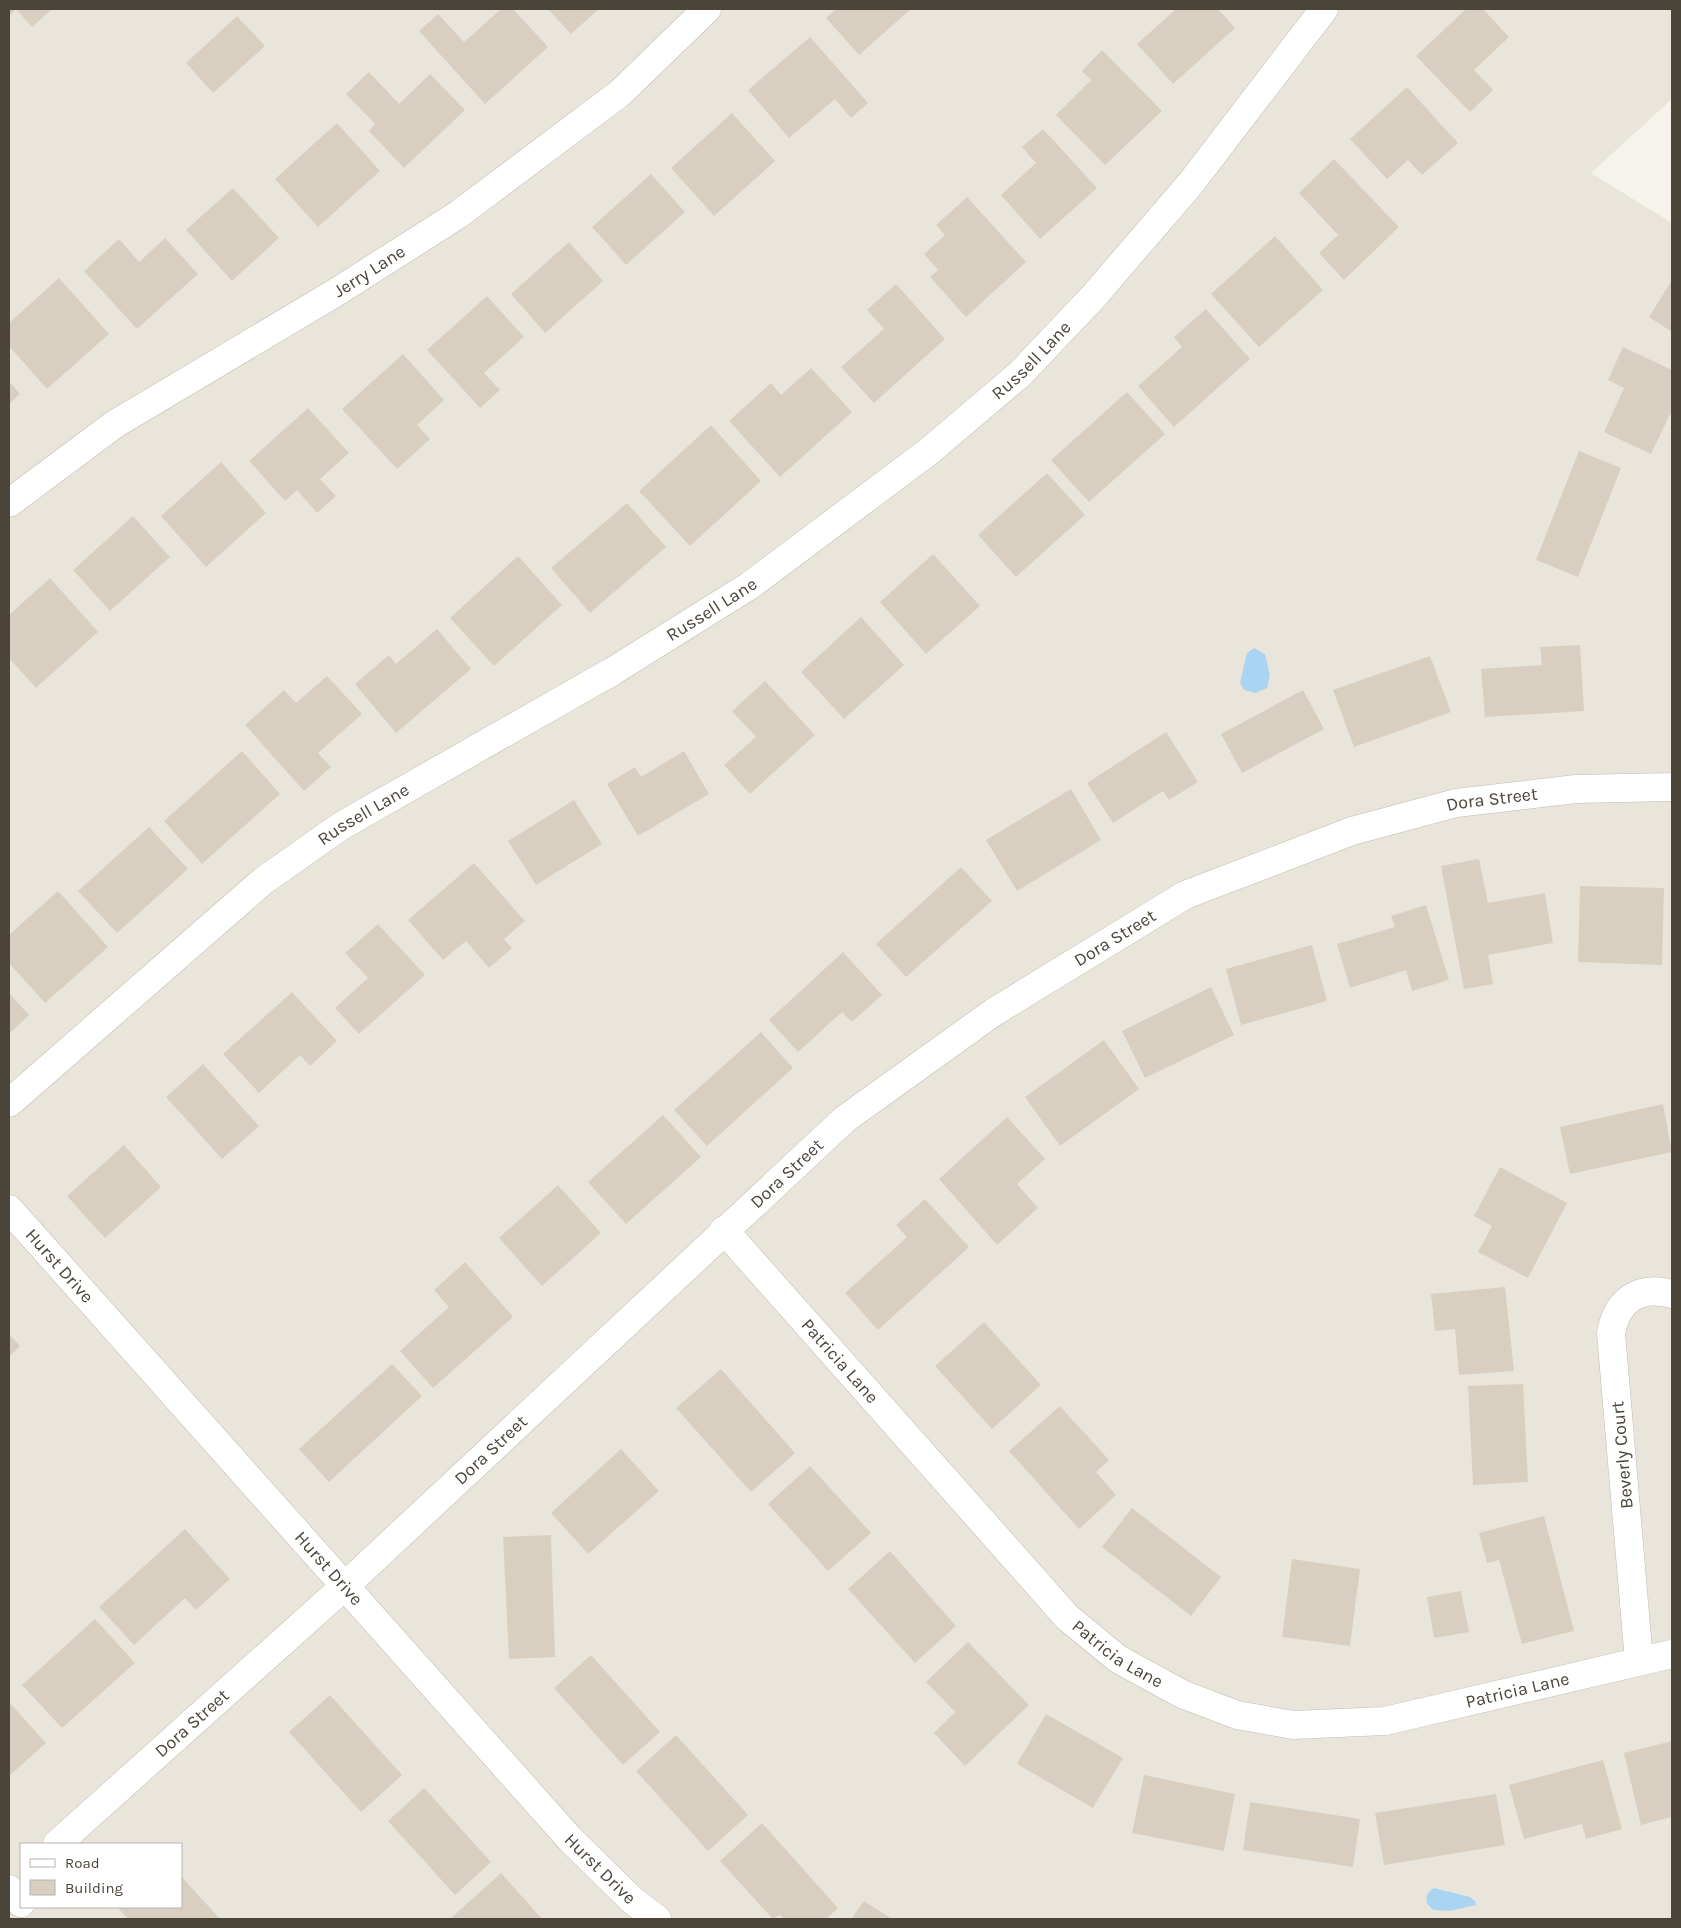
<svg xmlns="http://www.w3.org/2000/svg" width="1681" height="1928" font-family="Karla,sans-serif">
<rect width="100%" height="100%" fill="#f6f3ec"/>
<path fill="#eae5da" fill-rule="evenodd" d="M 9,9 L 1672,9 L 1672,99 L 1591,173 L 1672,223 L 1672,1919 L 9,1919 ZM 21,1844 L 181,1844 L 181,1907 L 21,1907 Z"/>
<path fill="#a9d4f2" d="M 1254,648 L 1265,654 L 1270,675 L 1267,688 L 1255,693 L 1244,690 L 1240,683 L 1247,653 Z
M 1434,1888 L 1470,1897 L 1475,1901 L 1476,1905 L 1449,1911 L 1434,1910 C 1424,1904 1424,1894 1434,1888 Z"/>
<path fill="#d8cfc1" d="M 9,9 L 52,9 L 32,27 L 16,9 L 9,16 Z
M 501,9 L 513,9 L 548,47 L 485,104 L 419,31 L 438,14 L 464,42 Z
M 548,9 L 599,9 L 571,34 Z
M 836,9 L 911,9 L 859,55 L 826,18 Z
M 1176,9 L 1218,9 L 1235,28 L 1173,84 L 1137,44 Z
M 1466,9 L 1483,9 L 1509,37 L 1474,70 L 1493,90 L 1470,112 L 1416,56 Z
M 237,16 L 265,46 L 213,93 L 186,63 Z
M 810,37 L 868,103 L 851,118 L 835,99 L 789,138 L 748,90 Z
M 1102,50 L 1162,111 L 1105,165 L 1056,115 L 1091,80 L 1082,71 Z
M 369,72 L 399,104 L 430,74 L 465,110 L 404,168 L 369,131 L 375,124 L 346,94 Z
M 1407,87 L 1458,143 L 1422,175 L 1408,160 L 1387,179 L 1350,139 Z
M 732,113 L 775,161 L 714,216 L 671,168 Z
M 337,123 L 380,171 L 318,227 L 275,179 Z
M 1043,129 L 1097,188 L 1040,239 L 1001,195 L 1036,163 L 1022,147 Z
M 1334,159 L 1399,227 L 1344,280 L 1319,253 L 1338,235 L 1299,193 Z
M 651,174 L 685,212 L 626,265 L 592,227 Z
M 233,188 L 279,238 L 232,281 L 186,230 Z
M 967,197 L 1026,262 L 966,317 L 930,277 L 938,270 L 924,254 L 945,235 L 936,225 Z
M 1275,236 L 1323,290 L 1259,347 L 1211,294 Z
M 165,238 L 198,274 L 137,329 L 84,271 L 119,239 L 139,262 Z
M 569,242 L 603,281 L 545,333 L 511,294 Z
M 59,278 L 109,334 L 47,389 L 9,346 L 9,323 Z
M 1672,280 L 1672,332 L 1649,317 Z
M 896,284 L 945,339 L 874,403 L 841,367 L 884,329 L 867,310 Z
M 487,296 L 524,337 L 484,373 L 500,390 L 480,408 L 427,350 Z
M 1206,309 L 1250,359 L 1174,427 L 1138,386 L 1182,347 L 1174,337 Z
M 1623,347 L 1672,370 L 1672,410 L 1651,454 L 1604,432 L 1624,388 L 1608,380 Z
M 403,354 L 444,400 L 417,425 L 430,439 L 397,469 L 342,409 Z
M 811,368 L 852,412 L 780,477 L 729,421 L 771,383 L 781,395 Z
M 9,381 L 20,394 L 9,404 Z
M 1127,392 L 1165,434 L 1089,502 L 1051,460 Z
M 308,408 L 349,453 L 320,479 L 336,496 L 317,513 L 297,490 L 285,501 L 249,461 Z
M 711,425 L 761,481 L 690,546 L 639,491 Z
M 1579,451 L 1621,468 L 1578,577 L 1536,560 Z
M 221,462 L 266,513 L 206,567 L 161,516 Z
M 1047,473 L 1085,515 L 1016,577 L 978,535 Z
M 627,503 L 666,547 L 590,613 L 551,568 Z
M 133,516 L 170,557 L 110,611 L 73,570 Z
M 933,554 L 980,606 L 926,654 L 880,602 Z
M 518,556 L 562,605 L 494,666 L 450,618 Z
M 50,578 L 98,632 L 36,688 L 9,658 L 9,615 Z
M 861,617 L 904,665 L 844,719 L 801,672 Z
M 437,629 L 471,669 L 396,733 L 355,684 L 389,655 L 396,664 Z
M 1580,645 L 1584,711 L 1485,717 L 1481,669 L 1542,665 L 1540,647 Z
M 1430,656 L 1451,712 L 1354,747 L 1333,690 Z
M 327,676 L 362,714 L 318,753 L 331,767 L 304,791 L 245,725 L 284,690 L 296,703 Z
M 765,681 L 815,735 L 750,794 L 724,765 L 756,737 L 732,711 Z
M 1303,690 L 1324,729 L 1242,773 L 1221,734 Z
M 1166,732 L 1198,782 L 1169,800 L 1163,791 L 1113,823 L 1087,783 Z
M 242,751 L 280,794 L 202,864 L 164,821 Z
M 684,751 L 709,794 L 638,836 L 607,784 L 635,767 L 641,777 Z
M 1071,789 L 1101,840 L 1017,891 L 986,840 Z
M 574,800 L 602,844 L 536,885 L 508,841 Z
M 149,827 L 188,869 L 117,933 L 78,891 Z
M 1479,859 L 1488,903 L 1545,893 L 1553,943 L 1488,955 L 1493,984 L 1464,989 L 1441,866 Z
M 474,863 L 525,921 L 504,939 L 512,948 L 489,968 L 466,941 L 443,960 L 408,920 Z
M 961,867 L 992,901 L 906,977 L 876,944 Z
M 1580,886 L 1664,888 L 1662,965 L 1578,962 Z
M 58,891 L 108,947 L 45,1003 L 9,963 L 9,935 Z
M 1426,905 L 1449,980 L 1412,991 L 1406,970 L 1350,988 L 1337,944 L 1395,927 L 1391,916 Z
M 378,924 L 425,975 L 359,1034 L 335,1008 L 368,978 L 345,953 Z
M 1312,945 L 1327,1001 L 1241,1025 L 1226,969 Z
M 843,952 L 882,995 L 852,1022 L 842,1012 L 798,1052 L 769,1020 Z
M 1211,987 L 1234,1035 L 1145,1078 L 1122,1031 Z
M 292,992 L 337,1041 L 310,1066 L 300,1055 L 259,1093 L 223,1054 Z
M 9,993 L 29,1015 L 9,1034 Z
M 761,1032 L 793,1068 L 707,1146 L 674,1110 Z
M 1104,1040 L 1139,1089 L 1060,1146 L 1025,1097 Z
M 203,1064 L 259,1126 L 222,1159 L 166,1097 Z
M 1663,1104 L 1672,1152 L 1570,1174 L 1560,1127 Z
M 663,1115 L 701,1157 L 626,1224 L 588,1182 Z
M 1007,1117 L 1045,1159 L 1017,1184 L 1038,1208 L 997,1245 L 939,1179 Z
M 124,1145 L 161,1187 L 105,1238 L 67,1196 Z
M 1500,1167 L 1567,1203 L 1528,1278 L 1478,1252 L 1492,1226 L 1474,1216 Z
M 558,1185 L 601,1233 L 542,1286 L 499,1238 Z
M 925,1199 L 969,1247 L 878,1330 L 845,1293 L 907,1237 L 896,1225 Z
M 465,1262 L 513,1317 L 433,1388 L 400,1351 L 449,1307 L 434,1290 Z
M 1505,1287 L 1514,1371 L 1459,1375 L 1455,1329 L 1435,1331 L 1431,1294 Z
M 984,1322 L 1041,1385 L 992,1429 L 935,1366 Z
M 9,1334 L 20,1346 L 9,1357 Z
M 392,1364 L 422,1396 L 329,1482 L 299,1449 Z
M 721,1369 L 795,1453 L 751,1492 L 676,1408 Z
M 1523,1384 L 1528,1482 L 1473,1485 L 1468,1386 Z
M 1060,1406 L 1109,1460 L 1096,1472 L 1116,1495 L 1079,1529 L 1009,1451 Z
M 621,1449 L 659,1491 L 588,1554 L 551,1513 Z
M 810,1466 L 871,1533 L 828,1571 L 768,1504 Z
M 1132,1508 L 1221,1577 L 1191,1616 L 1102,1547 Z
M 1544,1516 L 1574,1631 L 1522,1644 L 1499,1560 L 1487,1563 L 1479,1533 Z
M 185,1529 L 230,1579 L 196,1610 L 185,1598 L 134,1645 L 99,1607 Z
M 551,1535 L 555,1657 L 509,1659 L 503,1537 Z
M 890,1551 L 956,1626 L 915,1663 L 848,1589 Z
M 1292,1559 L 1360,1569 L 1350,1646 L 1282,1637 Z
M 1461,1591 L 1469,1632 L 1434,1638 L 1427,1597 Z
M 95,1619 L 135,1663 L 62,1728 L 22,1685 Z
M 968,1642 L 1029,1705 L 965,1766 L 934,1733 L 955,1712 L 926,1682 Z
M 591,1655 L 660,1732 L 623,1765 L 554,1688 Z
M 330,1695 L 402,1775 L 361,1812 L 289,1732 Z
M 9,1702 L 46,1743 L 9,1776 Z
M 1046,1714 L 1123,1758 L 1093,1808 L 1017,1764 Z
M 676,1735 L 748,1815 L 708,1851 L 636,1771 Z
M 1672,1741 L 1672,1817 L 1641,1825 L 1624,1753 Z
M 1603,1760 L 1622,1829 L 1586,1839 L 1582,1824 L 1524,1839 L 1509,1785 Z
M 1144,1775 L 1235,1794 L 1224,1851 L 1132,1833 Z
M 424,1788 L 491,1862 L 455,1895 L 388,1821 Z
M 1496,1794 L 1505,1845 L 1384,1865 L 1375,1813 Z
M 1250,1802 L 1360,1819 L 1353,1867 L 1243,1850 Z
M 762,1823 L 838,1908 L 826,1919 L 784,1919 L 780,1915 L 773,1919 L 720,1861 Z
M 501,1873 L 542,1919 L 450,1919 Z
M 181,1876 L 220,1919 L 128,1919 L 117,1907 L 181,1907 Z
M 864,1901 L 892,1919 L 851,1919 Z"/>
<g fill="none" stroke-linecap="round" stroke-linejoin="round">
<g stroke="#c2bbae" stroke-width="29">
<g id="minor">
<path id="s1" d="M 9,503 L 115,424 L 335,293 L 459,214 L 619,94 L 707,9"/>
<path id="s2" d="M 9,1103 L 263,881 L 341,826 L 613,671 L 749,586 L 928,452 L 1020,374 L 1093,297 L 1191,183 L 1324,9"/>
<path id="s3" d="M 9,1209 L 570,1839 L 632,1900 L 657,1919"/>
<path id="s4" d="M 724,1230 L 1067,1617 L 1118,1659 L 1182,1694 L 1237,1715 L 1293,1725 L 1385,1721 L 1672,1654"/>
<path d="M 1639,1661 L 1611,1333 C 1617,1300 1639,1285 1672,1294"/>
<path id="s5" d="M 57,1844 L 346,1585 L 845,1119 L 994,1012 L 1185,895 L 1352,831 L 1456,803 L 1576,789 L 1672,787"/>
<path d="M 9,1889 L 21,1903"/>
</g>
</g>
<use href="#minor" stroke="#fff" stroke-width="28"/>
</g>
<g text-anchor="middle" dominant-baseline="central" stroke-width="4" stroke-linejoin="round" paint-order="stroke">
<g font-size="18" fill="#4b4439" stroke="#fff">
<text stroke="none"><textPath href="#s1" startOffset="429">Jerry Lane</textPath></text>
<text stroke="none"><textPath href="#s2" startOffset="1268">Russell Lane</textPath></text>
<text stroke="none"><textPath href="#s2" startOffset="862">Russell Lane</textPath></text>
<text stroke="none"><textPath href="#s5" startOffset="1801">Dora Street</textPath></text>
<text stroke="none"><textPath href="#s2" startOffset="458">Russell Lane</textPath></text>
<text stroke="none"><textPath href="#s5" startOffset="1396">Dora Street</textPath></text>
<text stroke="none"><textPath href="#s5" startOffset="991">Dora Street</textPath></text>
<text stroke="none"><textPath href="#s3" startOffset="76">Hurst Drive</textPath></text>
<text stroke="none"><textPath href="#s4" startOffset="175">Patricia Lane</textPath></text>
<text stroke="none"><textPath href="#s5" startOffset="586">Dora Street</textPath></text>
<text transform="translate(1622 1455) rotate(-95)">Beverly Court</text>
<text stroke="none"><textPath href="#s3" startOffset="481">Hurst Drive</textPath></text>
<text stroke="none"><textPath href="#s4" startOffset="580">Patricia Lane</textPath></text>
<text stroke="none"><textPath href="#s4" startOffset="1000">Patricia Lane</textPath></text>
<text stroke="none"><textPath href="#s5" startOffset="181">Dora Street</textPath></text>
<text stroke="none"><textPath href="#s3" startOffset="886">Hurst Drive</textPath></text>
</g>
</g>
<rect width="1681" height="1928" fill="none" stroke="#4b4439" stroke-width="20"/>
<rect x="20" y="1843" width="162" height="65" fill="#ffffff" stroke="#b7b4b0"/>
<rect x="30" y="1859" width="25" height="8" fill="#ffffff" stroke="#b7b4b0"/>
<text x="65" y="1868" font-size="15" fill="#4b4439">Road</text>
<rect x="30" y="1880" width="25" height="15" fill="#d8cfc1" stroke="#b7b4b0"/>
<text x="65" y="1893" font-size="15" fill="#4b4439">Building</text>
</svg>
